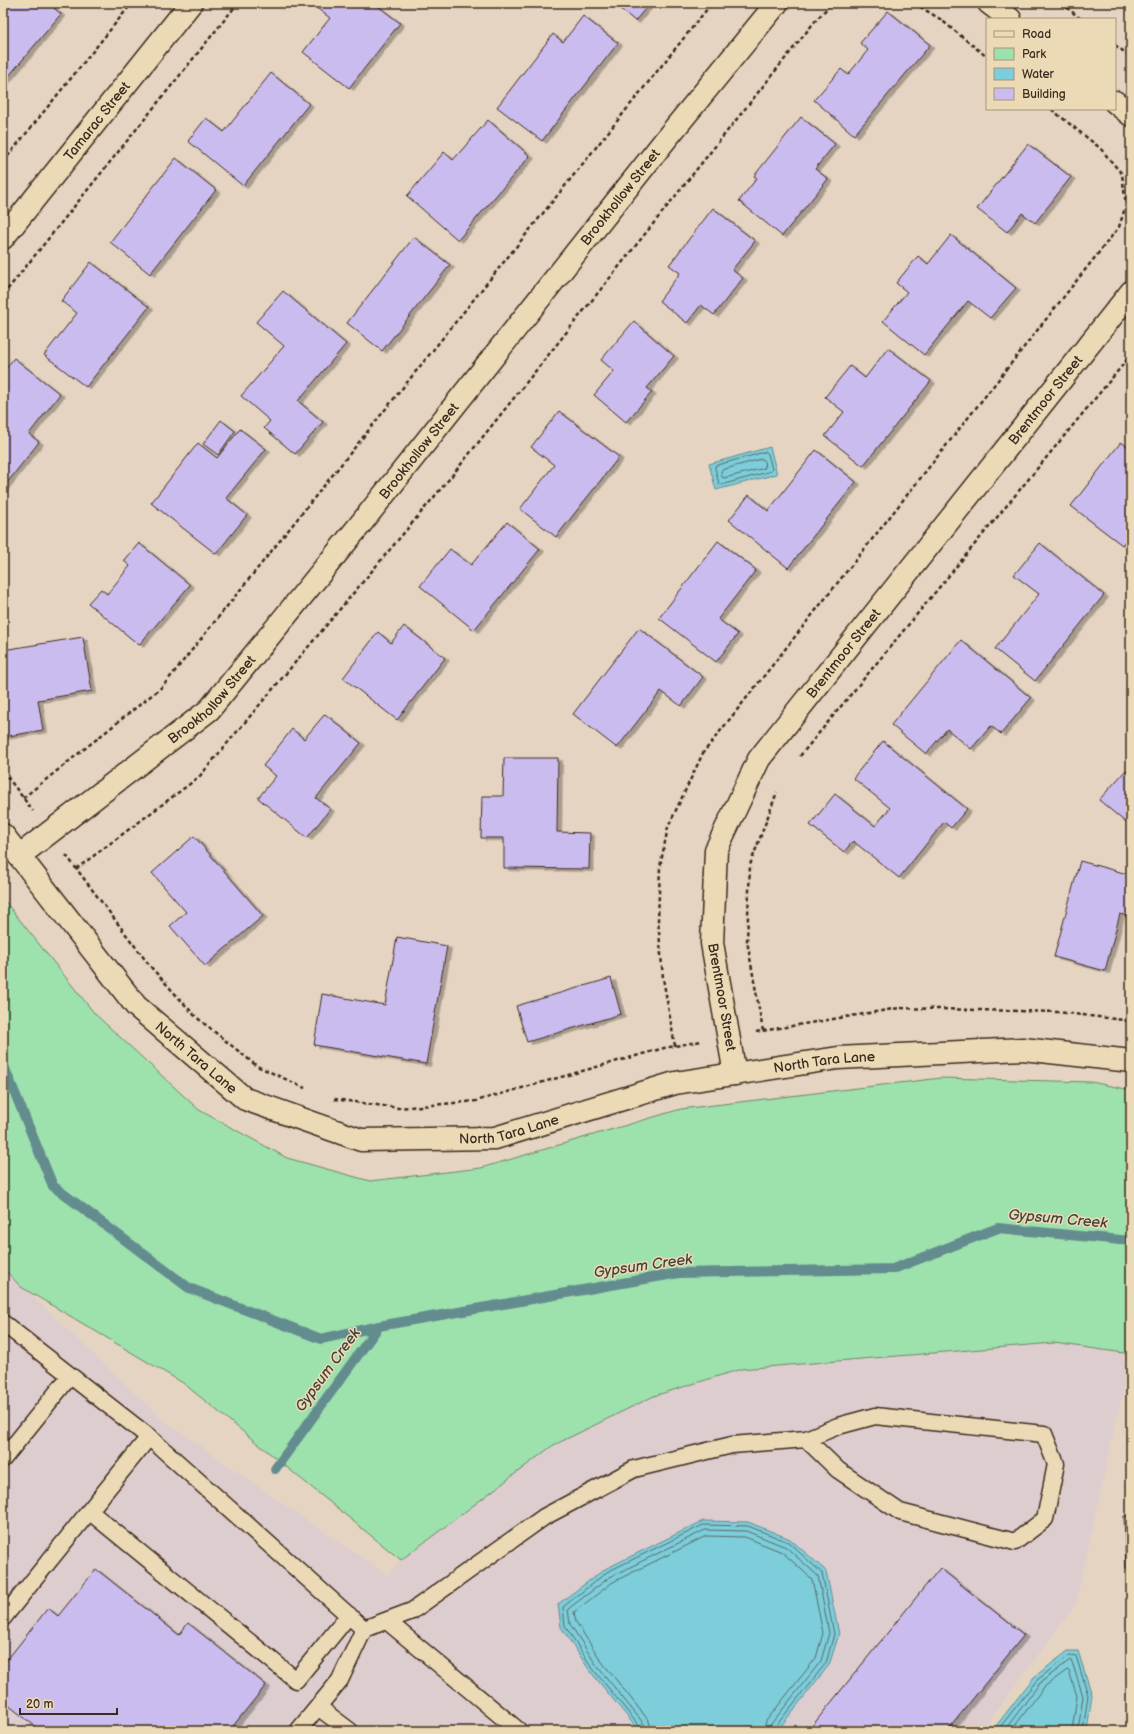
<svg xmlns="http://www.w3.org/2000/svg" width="1134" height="1734" font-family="'Balsamiq Sans',sans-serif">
<defs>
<filter id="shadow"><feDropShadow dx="4.5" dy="2.5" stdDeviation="0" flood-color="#0004"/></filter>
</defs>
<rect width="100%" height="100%" fill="#e5d4c2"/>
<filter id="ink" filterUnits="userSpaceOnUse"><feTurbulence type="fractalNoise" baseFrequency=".025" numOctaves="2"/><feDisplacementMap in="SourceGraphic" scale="8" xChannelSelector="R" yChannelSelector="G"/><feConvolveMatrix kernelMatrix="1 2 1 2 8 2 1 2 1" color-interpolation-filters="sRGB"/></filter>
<g filter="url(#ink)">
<path fill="#ddcdcf" d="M 3,1268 L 163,1420 L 289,1508 L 388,1575 L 401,1560 L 552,1446 L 654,1396 L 741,1369 L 1054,1343 L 1131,1354 L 1075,1606 L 981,1731 L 3,1731 Z"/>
<path fill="#9de1ad" stroke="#6c8666" d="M 3,899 L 95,1014 L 199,1110 L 287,1158 L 370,1181 L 481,1168 L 681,1109 L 941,1078 L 1091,1082 L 1131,1090 L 1131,1354 L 1054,1343 L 741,1369 L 654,1396 L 552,1446 L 401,1560 L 183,1383 L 21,1287 L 3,1268 Z"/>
<path fill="#7dcdda" stroke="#638c8f" d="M 770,447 L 777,474 L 716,490 L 709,464 Z
M 703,1521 L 748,1522 L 790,1539 L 826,1571 L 839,1634 L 829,1665 L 777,1731 L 639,1731 L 590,1671 L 561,1627 L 558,1604 L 605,1569 Z
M 1068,1651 L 1078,1651 L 1092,1695 L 1087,1731 L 992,1731 L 1034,1677 Z"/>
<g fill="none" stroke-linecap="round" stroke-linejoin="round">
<path stroke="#556b69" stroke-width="1" d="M 766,452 L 768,454 L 772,469 L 771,471 L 721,485 L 719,484 L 715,468 L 715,466 Z
M 762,459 L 764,460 L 765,468 L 724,478 L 722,477 L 721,471 L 722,470 Z
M 641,1731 L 640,1727 L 593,1669 L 565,1626 L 563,1607 L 607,1572 L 703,1525 L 748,1526 L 788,1542 L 822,1573 L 834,1634 L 826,1663 L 775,1727 L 774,1731
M 646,1731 L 644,1724 L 597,1666 L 570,1624 L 568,1609 L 610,1577 L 705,1530 L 746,1531 L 786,1547 L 818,1576 L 829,1633 L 821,1661 L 771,1724 L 769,1731
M 652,1731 L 649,1721 L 602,1662 L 576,1622 L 574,1612 L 613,1582 L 706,1536 L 745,1537 L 782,1552 L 812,1579 L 823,1633 L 816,1658 L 766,1721 L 763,1731
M 997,1731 L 1037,1680 L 1070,1655 L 1076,1656 L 1088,1695 L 1083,1731
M 1004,1731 L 1040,1683 L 1070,1660 L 1072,1662 L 1083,1696 L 1078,1731
M 1011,1731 L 1044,1687 L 1067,1670 L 1069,1671 L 1077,1696 L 1072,1731"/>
<path stroke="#638c8f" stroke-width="10" d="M 3,1064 L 53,1186 L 189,1288 L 321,1339 L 379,1326
M 275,1469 L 379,1326 L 679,1273 L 893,1269 L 998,1228 L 1131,1241"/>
</g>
<path fill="#cabcee" stroke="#3b2a1e" filter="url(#shadow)" d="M 3,3 L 48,3 L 61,14 L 3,83 Z
M 310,3 L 374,3 L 400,23 L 349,88 L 303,52 L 330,18 Z
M 613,3 L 650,3 L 635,21 Z
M 888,11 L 930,45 L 854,135 L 814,100 L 841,69 L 848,75 L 868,50 L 860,43 Z
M 583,16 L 618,43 L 542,141 L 497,107 L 553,34 L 563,42 Z
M 271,73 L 309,104 L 243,186 L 188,141 L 206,118 L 224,132 Z
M 801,117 L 835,144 L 815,169 L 828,179 L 782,236 L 739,201 L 757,178 L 754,176 Z
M 488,120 L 530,156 L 458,240 L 407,196 L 444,152 L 453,160 Z
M 1028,144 L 1071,177 L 1035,223 L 1022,213 L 1007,232 L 977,209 Z
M 176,158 L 216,190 L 150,274 L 110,242 Z
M 713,208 L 755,241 L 732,270 L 743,278 L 714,315 L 701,305 L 687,323 L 659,301 L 680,273 L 669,265 Z
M 951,235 L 1016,288 L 990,318 L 968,301 L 924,355 L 883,321 L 907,292 L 896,283 L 918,256 L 928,264 Z
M 414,237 L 450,265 L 382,351 L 347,323 Z
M 91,262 L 149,307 L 86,387 L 44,355 L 77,313 L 61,301 Z
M 283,291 L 346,344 L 298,401 L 323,422 L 295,454 L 264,428 L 270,421 L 241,396 L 284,346 L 256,322 Z
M 634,321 L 674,356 L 647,388 L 652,392 L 626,422 L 594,395 L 614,371 L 601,360 Z
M 888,348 L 931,381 L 863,466 L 825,436 L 844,412 L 825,397 L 850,366 L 865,378 Z
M 14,358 L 60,394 L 29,434 L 39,442 L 3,488 L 3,372 Z
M 559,411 L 619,457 L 556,537 L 520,509 L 554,465 L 531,447 Z
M 221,420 L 235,431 L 218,455 L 203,444 Z
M 240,429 L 266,449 L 226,498 L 247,515 L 216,554 L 151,503 L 198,443 L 217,458 Z
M 1121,442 L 1131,449 L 1131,534 L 1122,545 L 1071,506 Z
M 816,450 L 856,482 L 788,568 L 729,520 L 749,495 L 768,511 Z
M 507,522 L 540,549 L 474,630 L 420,586 L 450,549 L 471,565 Z
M 718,541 L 756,570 L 718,619 L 738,634 L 716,662 L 659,618 Z
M 139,543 L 190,585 L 139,645 L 88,603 L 101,589 L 107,594 L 130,566 L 124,561 Z
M 1040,543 L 1104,595 L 1035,681 L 995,649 L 1039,594 L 1014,575 Z
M 404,626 L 445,658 L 397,720 L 343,678 L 378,632 L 391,643 Z
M 639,628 L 703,677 L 681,706 L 661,691 L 617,748 L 573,714 Z
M 83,637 L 92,691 L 38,700 L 43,730 L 3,737 L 3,650 Z
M 961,640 L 1031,698 L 1001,734 L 991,726 L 971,749 L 947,729 L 926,754 L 891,725 Z
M 325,714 L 361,743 L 316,798 L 330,809 L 307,838 L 258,798 L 276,776 L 263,766 L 292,729 L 304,739 Z
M 883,741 L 967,809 L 951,828 L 944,822 L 899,878 L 853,841 L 844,852 L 810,825 L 835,794 L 875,826 L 890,808 L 853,778 Z
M 504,758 L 558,758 L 557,832 L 590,833 L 589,869 L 504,868 L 504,838 L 481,838 L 482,796 L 503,796 Z
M 1126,770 L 1131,774 L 1131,827 L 1099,800 Z
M 194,836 L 263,916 L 205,966 L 170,926 L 186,912 L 152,873 Z
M 1080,861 L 1131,875 L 1131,917 L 1120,914 L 1105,971 L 1054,957 Z
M 397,937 L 447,946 L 426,1064 L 314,1045 L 322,994 L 385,1005 Z
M 611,978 L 621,1014 L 527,1042 L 516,1006 Z
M 1124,1516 L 1131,1516 L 1131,1568 L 1126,1568 Z
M 940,1568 L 1024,1635 L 947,1731 L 808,1731 Z
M 96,1569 L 179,1635 L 188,1623 L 266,1685 L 229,1731 L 41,1731 L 3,1701 L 3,1665 L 48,1608 L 58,1616 Z"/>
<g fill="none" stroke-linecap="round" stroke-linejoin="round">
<g stroke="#3b2a1e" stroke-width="19">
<path id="lane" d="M 3,1323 L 149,1437 L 3,1618
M 149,1437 L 364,1629 L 340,1680 L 298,1731
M 3,1459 L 70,1376
M 89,1511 L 296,1680 L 349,1615
M 387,1621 L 519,1731
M 364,1629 L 412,1611 L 544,1517 L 634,1469 L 732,1445 L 806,1439 L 838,1470 L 900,1512 L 1015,1542 L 1045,1519 L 1056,1464 L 1044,1434 L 875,1416 L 838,1426 L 806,1439
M 318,1707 L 350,1731"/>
</g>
<g stroke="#3b2a1e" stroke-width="25">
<g id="street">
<path d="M 989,3 L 1010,19"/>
<path d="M 1115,102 L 1131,115"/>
<path id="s1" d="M 3,238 L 191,3"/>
<path id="s2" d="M 3,835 L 136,1006 L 245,1099 L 361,1140 L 495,1138 L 675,1083 L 838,1058 L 1023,1049 L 1131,1061"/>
<path id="s3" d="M 19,856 L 209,710 L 359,526 L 666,139 L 777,3"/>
<path id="s4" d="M 735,1074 L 712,943 L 716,850 L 759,759 L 1131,292"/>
</g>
</g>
<path stroke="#3b2a1e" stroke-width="2.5" stroke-dasharray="4 3" stroke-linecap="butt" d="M 914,3 L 940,19 L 987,57
M 1061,3 L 1081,19
M 1115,45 L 1131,57
M 3,162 L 132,3
M 3,295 L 238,3
M 800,756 L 1131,355
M 3,771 L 33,811
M 23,798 L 163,686 L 712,3
M 66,855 L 150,966 L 196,1017 L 257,1066 L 305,1088
M 76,869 L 199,777 L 450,478 L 816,20 L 832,3
M 763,1031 L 747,941 L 750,865 L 777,792
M 756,1032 L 899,1008 L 1058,1012 L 1131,1021
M 675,1046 L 663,978 L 658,920 L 660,867 L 668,827 L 703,753 L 1119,227 L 1126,205 L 1122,174 L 1100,148 L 1051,109
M 334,1099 L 398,1108 L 476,1101 L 664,1048 L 702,1041"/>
<use href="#lane" stroke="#ecdab7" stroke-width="16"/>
<use href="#street" stroke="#ecdab7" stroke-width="22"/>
</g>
</g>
<g text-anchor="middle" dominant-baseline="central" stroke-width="3" stroke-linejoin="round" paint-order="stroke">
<g font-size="14" fill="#3b2a1e" stroke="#ecdab7">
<text stroke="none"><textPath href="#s1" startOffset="150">Tamarac Street</textPath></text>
<text stroke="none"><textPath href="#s3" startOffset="897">Brookhollow Street</textPath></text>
<text stroke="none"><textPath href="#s4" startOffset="786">Brentmoor Street</textPath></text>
<text stroke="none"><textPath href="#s3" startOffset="573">Brookhollow Street</textPath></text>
<text stroke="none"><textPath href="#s4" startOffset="462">Brentmoor Street</textPath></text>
<text stroke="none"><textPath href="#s3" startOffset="249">Brookhollow Street</textPath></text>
<text transform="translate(722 997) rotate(80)">Brentmoor Street</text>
<text stroke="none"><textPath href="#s2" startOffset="296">North Tara Lane</textPath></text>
<text stroke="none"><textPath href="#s2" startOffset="956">North Tara Lane</textPath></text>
<text stroke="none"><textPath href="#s2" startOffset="632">North Tara Lane</textPath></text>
</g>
<g font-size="15" font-style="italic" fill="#45423a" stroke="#ecdab7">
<text transform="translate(1058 1219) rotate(5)">Gypsum Creek</text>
<text transform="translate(643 1266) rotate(-8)">Gypsum Creek</text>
<text transform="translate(328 1370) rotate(-54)">Gypsum Creek</text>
</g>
</g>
<rect width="1134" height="1734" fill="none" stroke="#ecdab7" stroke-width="16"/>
<rect x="8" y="8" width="1118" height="1718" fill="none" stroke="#3b2a1e" stroke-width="1.5" filter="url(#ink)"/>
<rect x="986" y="18" width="130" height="92" fill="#ecdab7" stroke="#a5947a"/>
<rect x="994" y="31" width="20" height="6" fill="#ecdab7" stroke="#a5947a"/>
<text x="1022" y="38" font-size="12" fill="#3b2a1e">Road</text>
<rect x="994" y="48" width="20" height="12" fill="#9de1ad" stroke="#a5947a"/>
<text x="1022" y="58" font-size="12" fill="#3b2a1e">Park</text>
<rect x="994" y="68" width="20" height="12" fill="#7dcdda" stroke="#a5947a"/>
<text x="1022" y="78" font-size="12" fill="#3b2a1e">Water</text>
<rect x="994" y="88" width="20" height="12" fill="#cabcee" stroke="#a5947a"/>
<text x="1022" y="98" font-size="12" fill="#3b2a1e">Building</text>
<path d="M20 1708v6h97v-6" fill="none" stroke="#3b2a1e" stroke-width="2"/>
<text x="26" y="1708" font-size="12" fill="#3b2a1e" stroke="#ecdab7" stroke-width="3" paint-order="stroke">20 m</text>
</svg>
